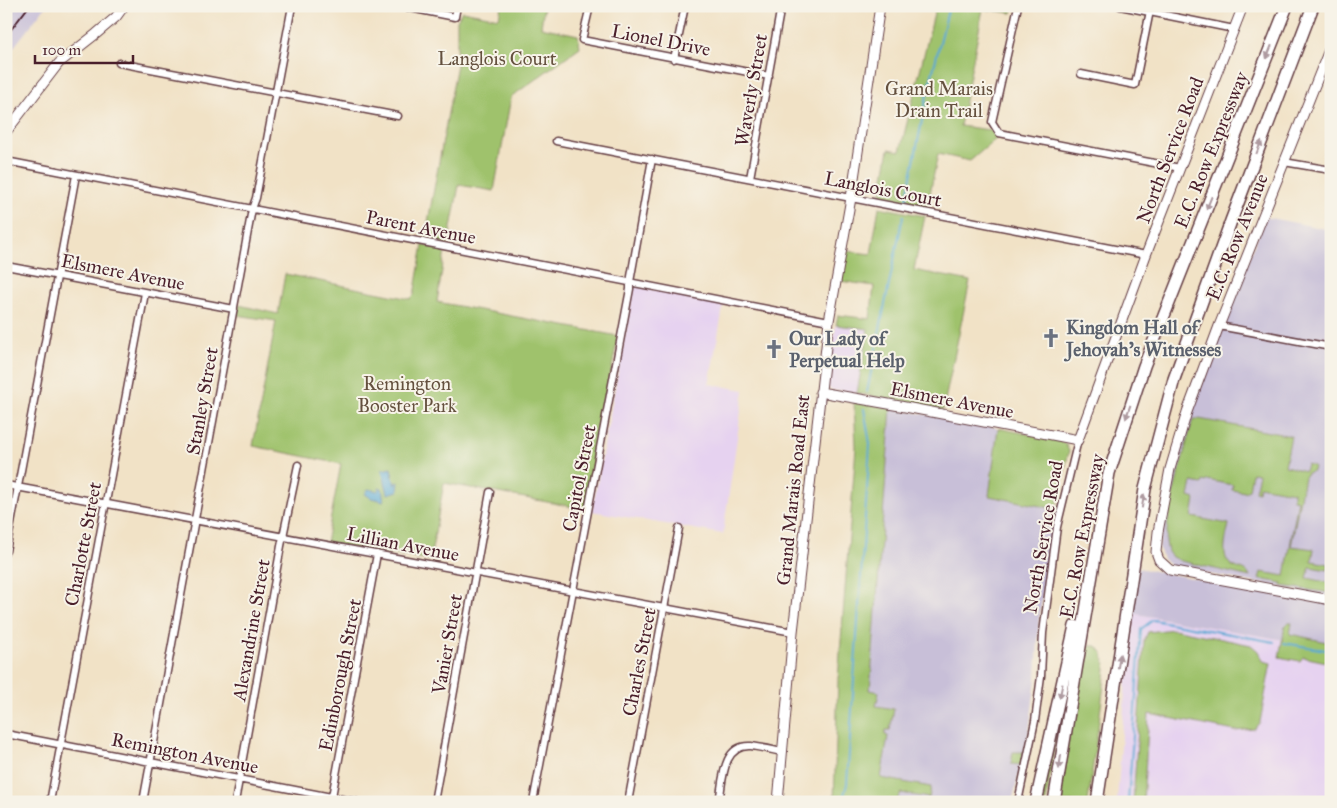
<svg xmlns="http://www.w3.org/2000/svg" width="1337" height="808" font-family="'IM FELL Great Primer',serif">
<rect width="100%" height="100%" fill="#f7f3e8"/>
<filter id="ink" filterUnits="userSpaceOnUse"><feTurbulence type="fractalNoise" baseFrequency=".02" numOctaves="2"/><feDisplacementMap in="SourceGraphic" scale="10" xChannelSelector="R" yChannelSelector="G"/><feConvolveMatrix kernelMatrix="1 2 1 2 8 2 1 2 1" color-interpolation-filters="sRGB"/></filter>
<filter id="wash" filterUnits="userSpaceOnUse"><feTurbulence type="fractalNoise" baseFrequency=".0096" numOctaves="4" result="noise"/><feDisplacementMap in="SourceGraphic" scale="20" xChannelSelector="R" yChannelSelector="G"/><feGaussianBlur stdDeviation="1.12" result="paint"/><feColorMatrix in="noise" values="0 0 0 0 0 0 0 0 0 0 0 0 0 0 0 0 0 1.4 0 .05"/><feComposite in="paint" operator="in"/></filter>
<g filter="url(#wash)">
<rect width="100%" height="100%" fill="#f1e2c6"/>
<path fill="#e6d2f0" d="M 634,286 L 724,303 L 709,384 L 744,390 L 723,534 L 592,511 Z
M 836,325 L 868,329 L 857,393 L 831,390 L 826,385 Z
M 1131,613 L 1331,648 L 1331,802 L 1117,802 Z"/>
<path fill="#c8bfd8" d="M 12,6 L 46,6 L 6,57 L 6,14 Z
M 1265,217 L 1331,230 L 1331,597 L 1172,567 L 1163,559 L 1159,547 L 1169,488 L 1184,431 Z
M 891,408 L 998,428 L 989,496 L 1056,509 L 1039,619 L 1036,678 L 1029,732 L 1012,802 L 867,802 L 870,690 Z
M 1138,568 L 1331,604 L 1331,648 L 1131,613 Z"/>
<path fill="#9fc26c" stroke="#74704c" d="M 501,6 L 544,6 L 541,27 L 578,35 L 580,47 L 511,97 L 494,191 L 459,185 L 448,244 L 425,238 L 457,64 L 457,20 L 462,11 L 499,18 Z
M 936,6 L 1014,6 L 1012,13 L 983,9 L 960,126 L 990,130 L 997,138 L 970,161 L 938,154 L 927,208 L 880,200 L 889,149 L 900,151 Z
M 879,207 L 925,216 L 914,270 L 970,281 L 943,410 L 857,393 L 868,329 L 836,325 L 838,315 L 870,319 L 874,286 L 840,281 L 846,251 L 871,254 Z
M 423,245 L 445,251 L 437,302 L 618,336 L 585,509 L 444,483 L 430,560 L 326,543 L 341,464 L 253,446 L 276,321 L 237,315 L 239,305 L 278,314 L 285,274 L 410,299 L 414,295 Z
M 854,401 L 891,408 L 870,690 L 879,692 L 876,706 L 894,709 L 890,730 L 886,730 L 885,735 L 888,736 L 881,778 L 931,787 L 929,798 L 901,793 L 896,802 L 834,802 L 838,679 L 856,447 Z
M 1193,419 L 1199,419 L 1291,436 L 1285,466 L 1305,471 L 1307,464 L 1314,466 L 1313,471 L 1307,473 L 1304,477 L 1291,546 L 1314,549 L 1312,561 L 1329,564 L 1328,570 L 1310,567 L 1307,578 L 1331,583 L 1331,593 L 1282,586 L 1282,583 L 1259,579 L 1261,572 L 1285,576 L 1298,500 L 1293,499 L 1293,492 L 1259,486 L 1258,492 L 1255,491 L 1259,474 L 1252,473 L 1249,490 L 1245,492 L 1232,490 L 1233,485 L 1207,480 L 1206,482 L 1203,481 L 1202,484 L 1192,482 L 1189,497 L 1195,499 L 1192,517 L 1229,524 C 1226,539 1218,562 1237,568 C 1244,570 1247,570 1250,577 L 1181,561 L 1172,557 L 1168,552 L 1166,542 L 1169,510 L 1174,491 Z
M 998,428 L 1061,441 L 1066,445 L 1069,451 L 1056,509 L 989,496 Z
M 1289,623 L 1292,623 L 1290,634 L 1331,643 L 1331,663 L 1303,657 L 1300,661 L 1279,657 L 1285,626 Z
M 1174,629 L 1251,645 L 1258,651 L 1263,661 L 1271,663 L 1260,722 L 1254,729 L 1235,731 L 1149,714 L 1143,802 L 1133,802 L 1144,641 L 1148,632 Z
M 1089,646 L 1097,646 L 1103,654 L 1106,670 L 1088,802 L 1058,802 L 1083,652 Z
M 1056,734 L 1046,802 L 1039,802 Z
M 1013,752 L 1024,752 L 1021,765 L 1011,764 Z"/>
<path fill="#58a9d3" stroke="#51647f" d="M 391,468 L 395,485 L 396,482 L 399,482 L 398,491 L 388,494 L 382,470 Z
M 379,488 L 382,488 L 384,501 L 371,498 L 365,494 L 368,489 L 378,491 Z"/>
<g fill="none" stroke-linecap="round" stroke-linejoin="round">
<path stroke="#58a9d3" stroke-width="2" d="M 906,202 L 927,95 L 949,6
M 867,392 L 903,216
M 1284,643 L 1331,651
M 842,802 L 847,784 L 848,768 L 870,444 L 864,409
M 1128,802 L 1141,629 L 1153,620 L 1274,642"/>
</g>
</g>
<g filter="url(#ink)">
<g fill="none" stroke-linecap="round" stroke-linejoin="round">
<g stroke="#633c42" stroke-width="9">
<path id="street" d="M 400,6 L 455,17 L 457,6
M 590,6 L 582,40 L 769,76
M 1018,6 L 992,122 L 999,133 L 1180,168
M 1120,6 L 1234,29
M 674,59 L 685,6
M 119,63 L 398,116
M 1081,74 L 1135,85 L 1151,6
M 556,141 L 1146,255
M 6,161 L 829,321
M 1284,162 L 1331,170
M 750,178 L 781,6
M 6,266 L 234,309
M 1219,326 L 1331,347
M 6,485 L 793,632
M 6,551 L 76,175
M 6,734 L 357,802
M 50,802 L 145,293
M 143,802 L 252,209 L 256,198 L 292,6
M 235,802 L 281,546 L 298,465
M 331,802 L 377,554
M 434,802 L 490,492
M 533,802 L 630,289 L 630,282 L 652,159
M 628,802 L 679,528
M 719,802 C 723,781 722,744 751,746 C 761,747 772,750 782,752
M 1018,802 L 1035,721 L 1041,676 L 1043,633 L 1057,527 L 1078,440"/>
</g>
<g stroke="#633c42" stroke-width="11">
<path id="secondary" d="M 1331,45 L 1219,326 L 1187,412 L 1170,469 L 1158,532 L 1156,552 L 1159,560 L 1170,570 L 1331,600
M 6,132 L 59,63 L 96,34 L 116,17 L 124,6
M 820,392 L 900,406 L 1078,440 L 1146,255 L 1243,6
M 778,802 L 793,632 L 829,321 L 851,198 L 880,6"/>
</g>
<g stroke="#633c42" stroke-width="14">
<path id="highway" d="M 1036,802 L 1075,626
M 1054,802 L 1109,473 L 1144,366 L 1287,6
M 1097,802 L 1145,489 L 1174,379 L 1231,221 L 1313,6"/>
</g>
<use href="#street" stroke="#fff" stroke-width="6"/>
<use href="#secondary" stroke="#fff" stroke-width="9"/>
<use href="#highway" stroke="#fff" stroke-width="11"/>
<path stroke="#4a1f2b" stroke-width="2" d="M 6,36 L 29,6"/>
</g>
<defs><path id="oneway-solid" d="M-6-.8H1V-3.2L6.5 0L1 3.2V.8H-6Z" transform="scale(1.25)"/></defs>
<g fill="#ae9aa0">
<use href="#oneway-solid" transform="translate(1269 52) rotate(112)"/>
<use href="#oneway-solid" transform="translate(1259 147) rotate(-69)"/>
<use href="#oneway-solid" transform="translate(1209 203) rotate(112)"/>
<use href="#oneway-solid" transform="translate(1128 412) rotate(109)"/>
<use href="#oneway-solid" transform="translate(1143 501) rotate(-81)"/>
<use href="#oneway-solid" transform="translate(1119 661) rotate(-81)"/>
<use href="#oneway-solid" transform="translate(1061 691) rotate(102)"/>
<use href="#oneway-solid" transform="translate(1060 762) rotate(99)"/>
</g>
</g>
<defs>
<g id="church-bare" transform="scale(1.5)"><path d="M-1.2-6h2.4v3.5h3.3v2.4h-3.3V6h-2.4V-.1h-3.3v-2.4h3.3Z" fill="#6b7280" stroke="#f7f3e8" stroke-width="2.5" paint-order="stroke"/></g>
</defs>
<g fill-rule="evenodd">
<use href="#church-bare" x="1051" y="338"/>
<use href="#church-bare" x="774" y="349"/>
</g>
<g text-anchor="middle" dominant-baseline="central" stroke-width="4" stroke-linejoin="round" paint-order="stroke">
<g font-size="19" fill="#4a1f2b" stroke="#f7f3e8">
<text transform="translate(661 40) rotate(11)">Lionel Drive</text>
<text transform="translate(751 90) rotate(-80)">Waverly Street</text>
<text transform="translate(1170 150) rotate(-69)">North Service Road</text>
<text transform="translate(1211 150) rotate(-68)">E.C. Row Expressway</text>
<text transform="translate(883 189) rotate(11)">Langlois Court</text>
<text transform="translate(421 227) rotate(11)">Parent Avenue</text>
<text transform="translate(1237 237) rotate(-68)">E.C. Row Avenue</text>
<text transform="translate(123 272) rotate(11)">Elsmere Avenue</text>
<text transform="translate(952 400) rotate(11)">Elsmere Avenue</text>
<text transform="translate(202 401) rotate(-80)">Stanley Street</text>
<text transform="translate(579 478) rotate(-79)">Capitol Street</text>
<text transform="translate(793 490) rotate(-84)">Grand Marais Road East</text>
<text transform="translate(1082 536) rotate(-79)">E.C. Row Expressway</text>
<text transform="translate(1043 537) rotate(-80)">North Service Road</text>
<text transform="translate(83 544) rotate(-79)">Charlotte Street</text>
<text transform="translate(403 544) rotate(11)">Lillian Avenue</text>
<text transform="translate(251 630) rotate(-80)">Alexandrine Street</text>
<text transform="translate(447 644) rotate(-80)">Vanier Street</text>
<text transform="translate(639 662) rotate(-79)">Charles Street</text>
<text transform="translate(340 675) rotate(-79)">Edinborough Street</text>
<text transform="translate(185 753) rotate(11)">Remington Avenue</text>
</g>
<g font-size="19" fill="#64503e" stroke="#f7f3e8">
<text x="497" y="58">Langlois Court</text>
<text x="939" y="88">Grand Marais<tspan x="939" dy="22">Drain Trail</tspan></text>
<text x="407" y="383">Remington<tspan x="407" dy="22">Booster Park</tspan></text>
</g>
<g font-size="19" font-weight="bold" fill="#5b616d" stroke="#f7f3e8" text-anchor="start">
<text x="1066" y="327">Kingdom Hall of<tspan x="1066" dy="22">Jehovah's Witnesses</tspan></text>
<text x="789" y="338">Our Lady of<tspan x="789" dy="22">Perpetual Help</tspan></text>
</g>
</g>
<rect width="1337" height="808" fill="none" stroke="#f7f3e8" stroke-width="25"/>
<path d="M35 55v8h98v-8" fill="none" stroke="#4a1f2b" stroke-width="2.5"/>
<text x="42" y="55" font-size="15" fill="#4a1f2b" stroke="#f7f3e8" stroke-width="4" paint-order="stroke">100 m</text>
</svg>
